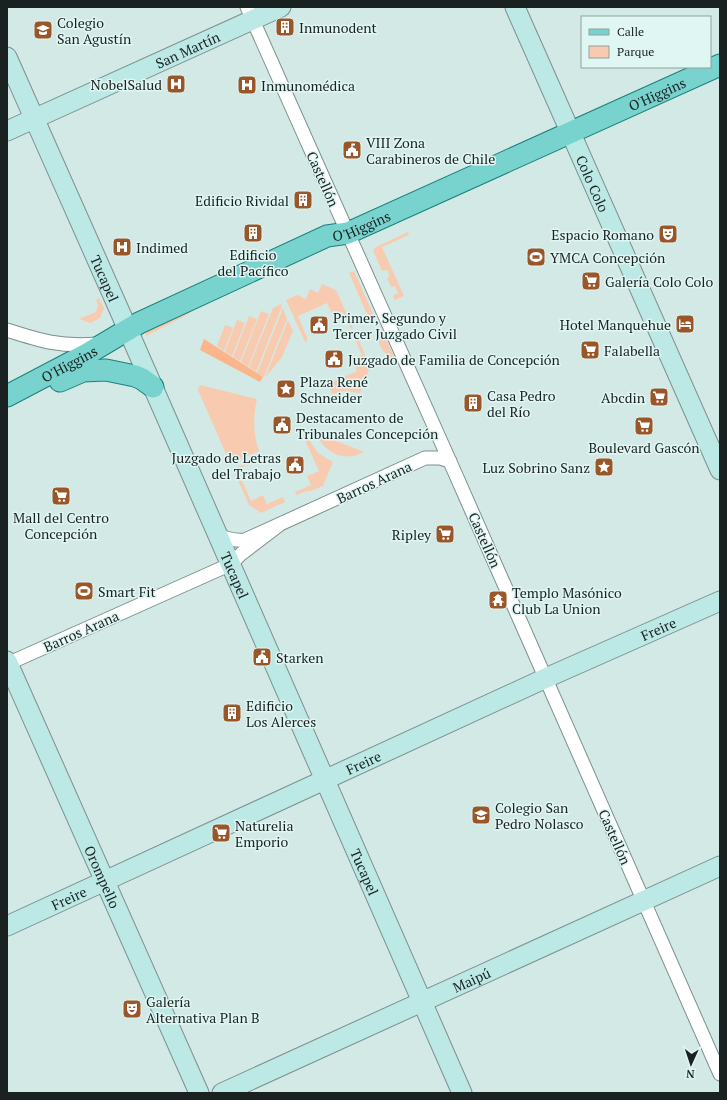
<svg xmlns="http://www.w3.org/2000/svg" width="727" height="1100" font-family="'PT Serif',serif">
<rect width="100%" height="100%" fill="#d3e9e6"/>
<path fill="#f8cbb0" d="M 408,232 L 409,235 L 382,247 L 404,296 L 395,300 L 393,296 L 398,293 L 395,286 L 391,287 L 387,278 L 390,276 L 387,270 L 382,271 L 373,250 L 376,247 Z
M 354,271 L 374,316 L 369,315 L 366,312 L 349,273 Z
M 322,284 L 336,290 L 353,328 L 351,329 L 343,312 L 333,316 L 327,303 L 298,316 L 308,340 L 305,342 L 286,300 L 297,295 L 306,299 L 310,289 L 318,293 Z
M 218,295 L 183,317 L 146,336 L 145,332 Z
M 99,298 L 104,308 L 100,318 L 90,323 L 79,319 L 96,312 L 98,305 L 96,300 Z
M 281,304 L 282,306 L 256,372 L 249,367 L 273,308 Z
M 283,308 L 287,319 L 264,377 L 257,373 Z
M 261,311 L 269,314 L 248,367 L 241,362 Z
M 249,316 L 257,319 L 240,361 L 233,357 Z
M 237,320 L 245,323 L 232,356 L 225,352 Z
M 288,320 L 293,331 L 282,357 L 265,378 Z
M 225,325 L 233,328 L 224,351 L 217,346 Z
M 382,329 L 396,361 L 395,362 C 386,356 376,345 378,333 Z
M 358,338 L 370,367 L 360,393 L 344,391 L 332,394 L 328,384 L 357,371 L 352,359 L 362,355 L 355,339 Z
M 200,385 L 257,399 C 253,417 253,434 259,451 L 230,463 L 198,390 Z
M 316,433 L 364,452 C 345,463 324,453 316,433 Z
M 308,438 L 318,453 L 333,462 L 323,486 L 308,492 L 307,491 L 296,495 L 295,492 L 311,485 L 307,476 L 319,471 L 305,440 Z
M 263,456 L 263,458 L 237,469 L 251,501 L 263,495 L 267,504 L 283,497 L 285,502 L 261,513 L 249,505 L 233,469 Z"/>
<path fill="#fab58b" d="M 204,339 L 263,377 L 260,382 L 200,350 Z"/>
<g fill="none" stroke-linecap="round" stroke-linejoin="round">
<g stroke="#7c908e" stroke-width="15">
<path id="street" d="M 247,7 L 455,473 L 720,1074
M 7,330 C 41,341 60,347 97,344
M 217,534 C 226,539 235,541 245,540 L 425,458 L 440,458 L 450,461
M 7,664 L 231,564 L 241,554 L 279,525"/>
</g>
<g stroke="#7c908e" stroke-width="21">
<g id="secondary">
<path id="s1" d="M 515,7 L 720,470"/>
<path id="s2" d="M 7,57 L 121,314 L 462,1093"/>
<path id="s3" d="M 7,131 L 281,7"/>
<path id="s4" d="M 7,661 L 199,1093"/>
<path id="s5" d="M 7,926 L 546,678 L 720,601"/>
<path id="s6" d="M 222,1093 L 720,866"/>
</g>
</g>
<g stroke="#1c817b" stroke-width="23">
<g id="primary">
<path d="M 60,381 L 83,371 L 106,370 L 135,376 L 142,379 L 153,387"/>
<path id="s7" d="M 7,396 L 87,354 L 139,323 L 327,236 L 348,233 L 720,65"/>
</g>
</g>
<use href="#street" stroke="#fff" stroke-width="13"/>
<use href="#secondary" stroke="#bce8e6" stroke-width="19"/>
<use href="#primary" stroke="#78d2cd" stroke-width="21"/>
</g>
<defs>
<g id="building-square" transform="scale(1)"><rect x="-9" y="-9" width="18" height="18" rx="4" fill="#9a5628" stroke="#e0f6f3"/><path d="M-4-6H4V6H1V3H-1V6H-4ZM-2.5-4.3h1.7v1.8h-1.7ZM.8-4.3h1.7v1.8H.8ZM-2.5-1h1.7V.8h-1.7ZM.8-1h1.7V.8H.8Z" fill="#fff"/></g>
<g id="school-square" transform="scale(1)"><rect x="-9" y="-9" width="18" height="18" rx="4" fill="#9a5628" stroke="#e0f6f3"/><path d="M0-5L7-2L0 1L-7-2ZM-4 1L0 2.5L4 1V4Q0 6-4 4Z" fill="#fff"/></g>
<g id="hospital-square" transform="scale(1)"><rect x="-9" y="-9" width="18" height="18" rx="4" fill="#9a5628" stroke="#e0f6f3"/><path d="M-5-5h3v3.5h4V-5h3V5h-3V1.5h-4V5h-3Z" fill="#fff"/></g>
<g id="civic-square" transform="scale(1)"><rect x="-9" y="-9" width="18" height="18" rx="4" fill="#9a5628" stroke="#e0f6f3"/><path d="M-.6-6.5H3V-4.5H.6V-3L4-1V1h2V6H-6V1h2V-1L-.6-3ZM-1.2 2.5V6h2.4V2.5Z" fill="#fff"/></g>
<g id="theatre-square" transform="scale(1)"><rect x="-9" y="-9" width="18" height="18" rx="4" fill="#9a5628" stroke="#e0f6f3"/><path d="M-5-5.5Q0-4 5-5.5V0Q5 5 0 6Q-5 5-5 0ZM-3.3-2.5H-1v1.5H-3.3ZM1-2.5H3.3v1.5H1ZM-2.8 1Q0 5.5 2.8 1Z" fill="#fff"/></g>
<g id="stadium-square" transform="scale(1)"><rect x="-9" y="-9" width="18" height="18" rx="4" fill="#9a5628" stroke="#e0f6f3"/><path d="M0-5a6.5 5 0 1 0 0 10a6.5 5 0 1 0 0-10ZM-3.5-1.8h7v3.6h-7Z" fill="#fff"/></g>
<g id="supermarket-square" transform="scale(1)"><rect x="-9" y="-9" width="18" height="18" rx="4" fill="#9a5628" stroke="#e0f6f3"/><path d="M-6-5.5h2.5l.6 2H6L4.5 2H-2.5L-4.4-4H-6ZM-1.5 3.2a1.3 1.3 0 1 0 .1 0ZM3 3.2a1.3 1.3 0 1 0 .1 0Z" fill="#fff"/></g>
<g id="hotel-square" transform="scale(1)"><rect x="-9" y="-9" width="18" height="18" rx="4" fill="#9a5628" stroke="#e0f6f3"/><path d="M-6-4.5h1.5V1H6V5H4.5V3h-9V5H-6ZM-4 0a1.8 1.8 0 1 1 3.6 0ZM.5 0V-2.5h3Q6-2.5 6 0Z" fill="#fff"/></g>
<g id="sight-square" transform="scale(1)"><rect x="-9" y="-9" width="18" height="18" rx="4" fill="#9a5628" stroke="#e0f6f3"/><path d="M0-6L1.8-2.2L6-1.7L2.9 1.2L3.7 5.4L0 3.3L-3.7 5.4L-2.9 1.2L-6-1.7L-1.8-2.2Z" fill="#fff"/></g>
<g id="temple-square" transform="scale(1)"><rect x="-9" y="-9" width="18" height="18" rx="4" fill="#9a5628" stroke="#e0f6f3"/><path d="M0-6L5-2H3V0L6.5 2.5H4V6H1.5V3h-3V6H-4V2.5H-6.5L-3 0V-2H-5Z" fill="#fff"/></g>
</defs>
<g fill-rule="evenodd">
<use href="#building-square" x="285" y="27"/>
<use href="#school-square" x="43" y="30"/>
<use href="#hospital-square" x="176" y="84"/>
<use href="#hospital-square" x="247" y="85"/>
<use href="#civic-square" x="352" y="150"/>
<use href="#building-square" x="303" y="200"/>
<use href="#building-square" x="253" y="233"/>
<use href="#theatre-square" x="668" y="234"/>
<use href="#hospital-square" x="122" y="247"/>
<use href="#stadium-square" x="536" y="257"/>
<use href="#supermarket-square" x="591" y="281"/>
<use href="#hotel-square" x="685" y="324"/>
<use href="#civic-square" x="319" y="325"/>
<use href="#supermarket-square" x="590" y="350"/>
<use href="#civic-square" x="334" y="359"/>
<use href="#sight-square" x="286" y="389"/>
<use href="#supermarket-square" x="659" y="397"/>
<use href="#building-square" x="473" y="403"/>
<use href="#civic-square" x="282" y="425"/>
<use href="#supermarket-square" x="644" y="426"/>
<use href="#civic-square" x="295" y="465"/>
<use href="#sight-square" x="604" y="467"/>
<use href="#supermarket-square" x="61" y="496"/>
<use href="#supermarket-square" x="445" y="534"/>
<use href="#stadium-square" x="84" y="591"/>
<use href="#temple-square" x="498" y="600"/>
<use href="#civic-square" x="262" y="657"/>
<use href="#building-square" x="232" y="713"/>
<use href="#school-square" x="481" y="815"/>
<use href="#supermarket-square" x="221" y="833"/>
<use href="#theatre-square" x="132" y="1009"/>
</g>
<g text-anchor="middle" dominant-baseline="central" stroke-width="3" stroke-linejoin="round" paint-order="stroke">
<g font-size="14" fill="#192121" stroke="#e0f6f3" text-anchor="start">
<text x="57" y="22">Colegio<tspan x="57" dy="16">San Agustín</tspan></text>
<text x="299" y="27">Inmunodent</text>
<text x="162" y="84" text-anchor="end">NobelSalud</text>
<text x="261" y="85">Inmunomédica</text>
<text x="366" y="142">VIII Zona<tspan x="366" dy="16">Carabineros de Chile</tspan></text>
<text x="289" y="200" text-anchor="end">Edificio Rividal</text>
<text x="654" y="234" text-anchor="end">Espacio Romano</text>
<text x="136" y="247">Indimed</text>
<text x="253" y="254" text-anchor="middle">Edificio<tspan x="253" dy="16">del Pacífico</tspan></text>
<text x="550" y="257">YMCA Concepción</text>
<text x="605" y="281">Galería Colo Colo</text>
<text x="333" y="317">Primer, Segundo y<tspan x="333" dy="16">Tercer Juzgado Civil</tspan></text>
<text x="671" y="324" text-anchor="end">Hotel Manquehue</text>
<text x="604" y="350">Falabella</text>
<text x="348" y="359">Juzgado de Familia de Concepción</text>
<text x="300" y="381">Plaza René<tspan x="300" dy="16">Schneider</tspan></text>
<text x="487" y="395">Casa Pedro<tspan x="487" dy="16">del Río</tspan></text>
<text x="645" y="397" text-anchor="end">Abcdin</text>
<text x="296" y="417">Destacamento de<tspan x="296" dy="16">Tribunales Concepción</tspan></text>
<text x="644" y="447" text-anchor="middle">Boulevard Gascón</text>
<text x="281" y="457" text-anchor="end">Juzgado de Letras<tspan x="281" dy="16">del Trabajo</tspan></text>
<text x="590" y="467" text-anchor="end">Luz Sobrino Sanz</text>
<text x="61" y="517" text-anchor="middle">Mall del Centro<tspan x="61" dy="16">Concepción</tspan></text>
<text x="431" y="534" text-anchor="end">Ripley</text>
<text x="98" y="591">Smart Fit</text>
<text x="512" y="592">Templo Masónico<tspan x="512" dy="16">Club La Union</tspan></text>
<text x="276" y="657">Starken</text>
<text x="246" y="705">Edificio<tspan x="246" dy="16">Los Alerces</tspan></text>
<text x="495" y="807">Colegio San<tspan x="495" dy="16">Pedro Nolasco</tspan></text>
<text x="235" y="825">Naturelia<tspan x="235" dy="16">Emporio</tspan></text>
<text x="146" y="1001">Galería<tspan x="146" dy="16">Alternativa Plan B</tspan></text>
</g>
<g font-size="14" fill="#192121" stroke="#e0f6f3">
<text stroke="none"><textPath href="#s3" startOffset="198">San Martín</textPath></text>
<text stroke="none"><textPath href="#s7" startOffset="718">O'Higgins</textPath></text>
<text transform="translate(323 179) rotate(66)">Castellón</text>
<text stroke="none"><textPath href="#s1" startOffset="193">Colo Colo</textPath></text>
<text stroke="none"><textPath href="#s7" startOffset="394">O'Higgins</textPath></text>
<text stroke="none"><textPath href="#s2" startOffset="242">Tucapel</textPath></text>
<text stroke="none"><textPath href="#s7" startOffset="70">O'Higgins</textPath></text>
<text transform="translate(374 482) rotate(-25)">Barros Arana</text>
<text transform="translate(485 540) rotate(66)">Castellón</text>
<text stroke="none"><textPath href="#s2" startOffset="566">Tucapel</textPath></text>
<text stroke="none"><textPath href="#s5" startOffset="716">Freire</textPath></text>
<text transform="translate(81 631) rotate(-24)">Barros Arana</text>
<text stroke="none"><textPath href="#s5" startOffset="392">Freire</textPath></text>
<text transform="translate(615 837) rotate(66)">Castellón</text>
<text stroke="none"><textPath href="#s2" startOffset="890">Tucapel</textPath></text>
<text stroke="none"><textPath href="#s4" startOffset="236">Orompello</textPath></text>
<text stroke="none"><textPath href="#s5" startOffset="68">Freire</textPath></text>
<text stroke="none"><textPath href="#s6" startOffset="274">Maipú</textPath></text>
</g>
</g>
<rect width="727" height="1100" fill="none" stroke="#192121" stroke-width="16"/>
<rect x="581" y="16" width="130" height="52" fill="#e0f6f3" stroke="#90a19f"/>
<rect x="589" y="29" width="20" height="6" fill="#78d2cd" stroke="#90a19f"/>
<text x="617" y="36" font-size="12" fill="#192121">Calle</text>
<rect x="589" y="46" width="20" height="12" fill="#f8cbb0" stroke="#90a19f"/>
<text x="617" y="56" font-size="12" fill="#192121">Parque</text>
<g transform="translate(691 1064) rotate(183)" stroke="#e0f6f3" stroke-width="3" paint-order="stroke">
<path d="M0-3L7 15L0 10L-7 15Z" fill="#192121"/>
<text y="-6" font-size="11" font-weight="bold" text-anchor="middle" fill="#192121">N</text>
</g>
</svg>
